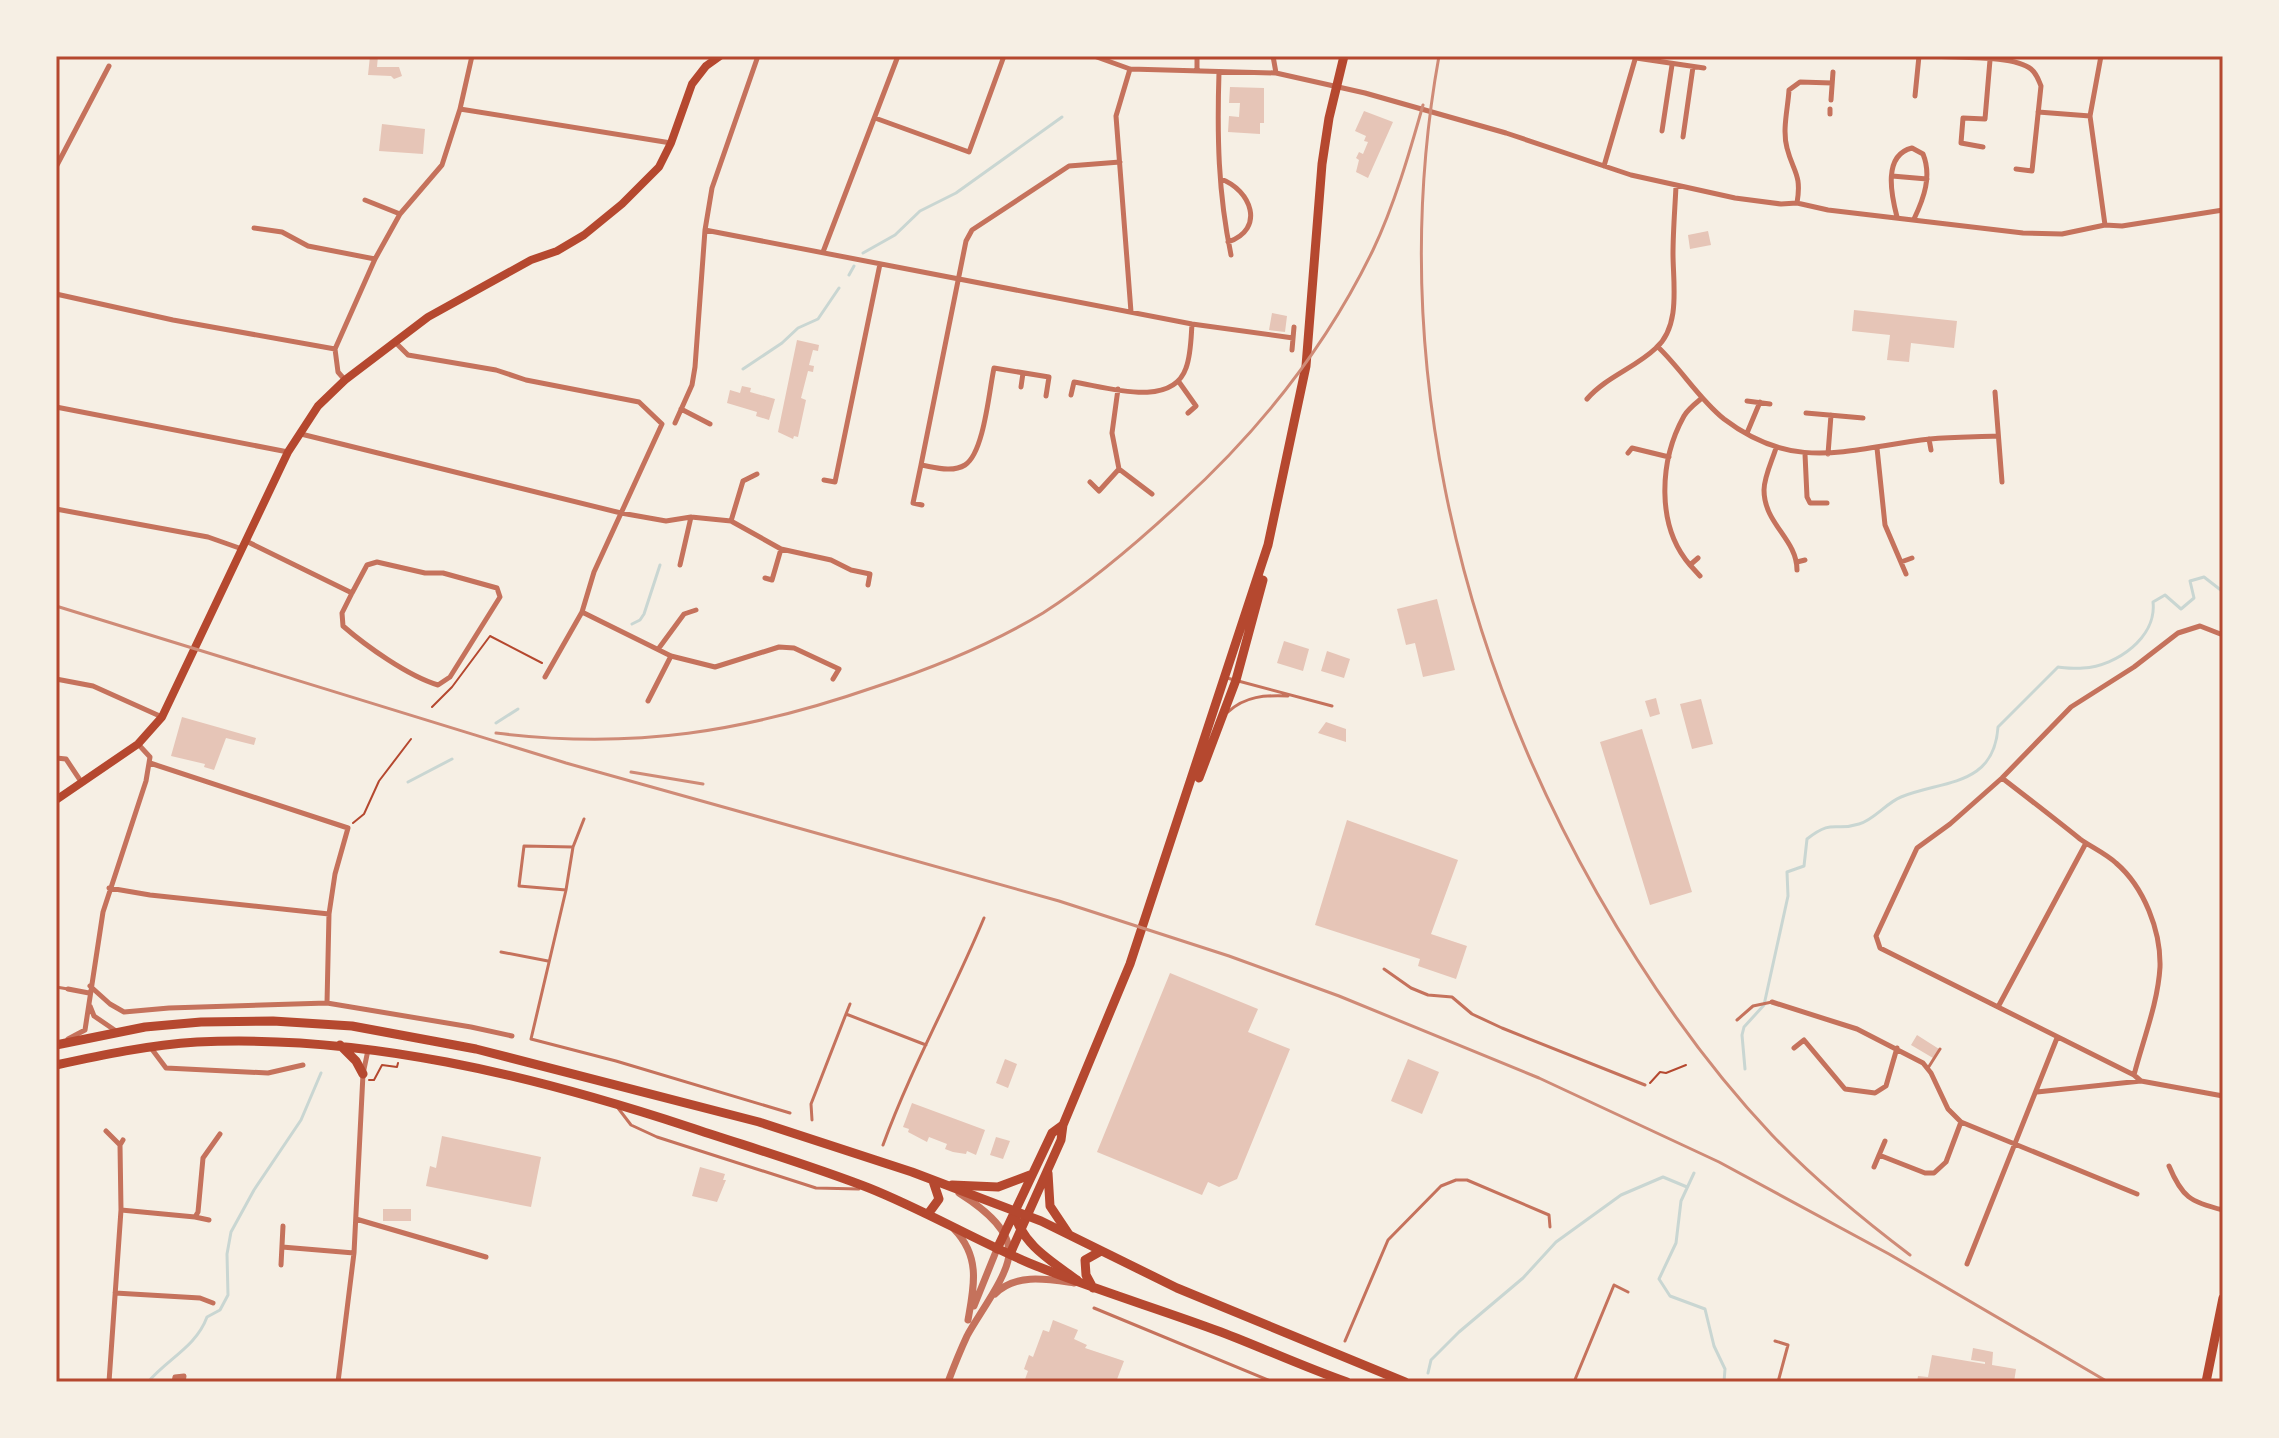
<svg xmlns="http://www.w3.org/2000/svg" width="2279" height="1438" font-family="Ubuntu,sans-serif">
<rect width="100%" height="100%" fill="#f6efe4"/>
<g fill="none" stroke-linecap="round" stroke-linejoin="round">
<path stroke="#c9d6d2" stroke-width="3" d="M 863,253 L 895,235 L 920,211 L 956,193 L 1062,117
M 849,275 L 854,266
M 743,369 L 782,343 L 798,328 L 818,319 L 839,288
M 2223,453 L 2223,455
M 632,624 L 640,620 L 644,614 L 660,565
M 496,723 L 518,709
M 408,782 L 452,759
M 1745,1069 L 1742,1035 L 1744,1027 L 1764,1005 L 1788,896 L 1787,872 L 1804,866 L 1807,839 C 1834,818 1834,832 1859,824 C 1874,820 1886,803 1901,797 C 1943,780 1994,787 1998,727 L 2058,667 C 2067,668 2075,669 2083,668 C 2117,666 2157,637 2153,602 L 2165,595 L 2181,609 L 2194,598 L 2190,581 L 2204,577 L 2222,591 L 2223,589
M 1694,1173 L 1681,1201 L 1676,1243 L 1659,1279 L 1670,1296 L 1705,1309 L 1714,1346 L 1725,1369 L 1724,1382
M 1428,1373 L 1431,1360 L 1459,1332 L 1523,1278 L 1556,1242 L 1621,1195 L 1663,1177 L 1687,1187
M 148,1382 C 167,1359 196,1347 207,1317 L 220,1310 L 228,1295 L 227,1254 L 231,1232 L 254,1190 L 301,1120 L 321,1073"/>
</g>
<path fill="#e6c5b7" d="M 370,56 L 378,56 L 377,67 L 399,67 L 402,76 L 394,79 L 391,76 L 368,75 Z
M 1230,87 L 1264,88 L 1264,123 L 1260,123 L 1260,134 L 1228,132 L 1229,116 L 1239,117 L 1240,103 L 1229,103 Z
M 1364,111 L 1393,122 L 1368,178 L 1356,172 L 1359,160 L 1356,158 L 1359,152 L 1363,154 L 1368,142 L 1364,141 L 1366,136 L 1355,131 Z
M 382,124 L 425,129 L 423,154 L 379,151 Z
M 1708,231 L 1711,245 L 1690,249 L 1688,235 Z
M 1854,310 L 1957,321 L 1954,348 L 1911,343 L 1909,362 L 1887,360 L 1890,335 L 1852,331 Z
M 1272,313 L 1287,316 L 1285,332 L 1269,330 Z
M 797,340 L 819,345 L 818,351 L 813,350 L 809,365 L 814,366 L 813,372 L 808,371 L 801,398 L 806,400 L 798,437 L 794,436 L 793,439 L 778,432 Z
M 742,386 L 751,388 L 750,392 L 775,399 L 769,420 L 756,416 L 757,412 L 727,403 L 730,390 L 740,393 Z
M 1437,599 L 1455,670 L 1423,677 L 1415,643 L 1406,645 L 1397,609 Z
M 1284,641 L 1309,649 L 1303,671 L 1277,663 Z
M 1327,651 L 1350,659 L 1344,678 L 1321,671 Z
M 1656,698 L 1660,714 L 1650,717 L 1645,701 Z
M 1701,699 L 1713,744 L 1692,749 L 1680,704 Z
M 182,717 L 256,738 L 254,745 L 226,738 L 214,770 L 204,767 L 205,764 L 171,756 Z
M 1326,722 L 1346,729 L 1346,742 L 1318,733 Z
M 1642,729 L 1692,892 L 1650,905 L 1600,742 Z
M 1347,820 L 1458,860 L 1431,934 L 1467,946 L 1456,979 L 1418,966 L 1420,959 L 1315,925 Z
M 1170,973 L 1258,1009 L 1248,1032 L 1290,1049 L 1237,1179 L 1219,1187 L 1208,1182 L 1202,1195 L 1097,1152 Z
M 1917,1035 L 1939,1049 L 1933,1058 L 1911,1045 Z
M 1005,1059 L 1017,1064 L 1008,1088 L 996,1083 Z
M 1408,1059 L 1439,1072 L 1422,1114 L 1391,1101 Z
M 912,1103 L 985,1130 L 976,1155 L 967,1151 L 966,1154 L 953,1152 L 945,1149 L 947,1144 L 929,1137 L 927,1142 L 908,1132 L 909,1129 L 903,1127 Z
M 442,1136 L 541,1157 L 531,1207 L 426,1186 L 430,1166 L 436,1168 Z
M 996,1137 L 1010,1141 L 1003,1159 L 990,1155 Z
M 700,1167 L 725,1174 L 723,1180 L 726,1180 L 717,1202 L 692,1196 Z
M 383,1209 L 411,1209 L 411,1221 L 383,1221 Z
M 1053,1320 L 1078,1330 L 1074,1339 L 1087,1345 L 1085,1348 L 1124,1361 L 1116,1382 L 1024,1382 L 1028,1371 L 1024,1369 L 1029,1355 L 1033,1357 L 1043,1330 L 1049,1332 Z
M 1973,1348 L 1993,1352 L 1992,1365 L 2016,1369 L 2014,1382 L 1917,1382 L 1918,1376 L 1928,1377 L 1932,1355 L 1985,1364 L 1985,1362 L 1971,1360 Z"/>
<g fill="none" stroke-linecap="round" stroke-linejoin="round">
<path stroke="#b5482f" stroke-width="2" d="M 432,707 L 452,687 L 490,636 L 542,663
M 353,823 L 364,814 L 379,781 L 411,739
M 369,1080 L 374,1080 L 382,1065 L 397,1067 L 398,1063
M 1650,1083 L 1660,1072 L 1666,1073 L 1686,1065"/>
<path stroke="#c5725c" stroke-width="3" d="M 1227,678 L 1332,706
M 1228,712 C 1245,696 1265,695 1288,696
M 584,819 L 573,847 L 566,890 L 531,1039 L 616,1061 L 790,1113
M 566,890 L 519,886 L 524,846 L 573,847
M 501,952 L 548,961
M 1384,969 L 1411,988 L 1428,995 L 1452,997 L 1472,1014 L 1502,1028 L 1645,1085
M 56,987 L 68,989
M 850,1004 L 846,1014 L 926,1045
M 1737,1020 L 1753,1006 L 1772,1002
M 1928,1068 L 1940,1049
M 618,1108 L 631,1125 L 657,1137 L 816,1188 L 859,1189
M 812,1120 L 811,1104 L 846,1014
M 883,1145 C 911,1068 952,995 984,918
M 1094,1308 L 1273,1382
M 1345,1341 L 1388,1240 L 1441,1186 L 1456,1180 L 1467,1180 L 1549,1215 L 1550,1227
M 1775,1341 L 1788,1345 L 1778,1382
M 1574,1382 L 1614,1285 L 1628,1292"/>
<path stroke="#c5725c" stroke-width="5" d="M 1094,56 L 1130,69 L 1276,73 L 1365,93 L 1506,133 L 1631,175 L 1735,198 L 1781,204 L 1797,203 L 1828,210 L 2023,233 L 2062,234 L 2105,225 L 2122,226 L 2223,210
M 1273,56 L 1276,73
M 1933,56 C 1957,58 2014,55 2031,69 C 2037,74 2038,79 2041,86 L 2032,171 L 2016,169
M 2101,56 L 2090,116 L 2105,225
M 1636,58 L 1704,68
M 1130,69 L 1116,116 L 1131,312
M 1197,71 L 1197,56
M 1219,72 C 1217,136 1218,192 1231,255
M 1915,96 L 1919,56
M 1831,100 L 1833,72
M 460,109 L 671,143
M 2038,112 L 2090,116
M 1830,114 L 1830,109
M 875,118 L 969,152 L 1004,56
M 1662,131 L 1672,65
M 1683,137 L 1693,67
M 1983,147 L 1961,143 L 1963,118 L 1985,119 L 1990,60
M 1604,166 L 1636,56
M 56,167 L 109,66
M 1892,176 L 1927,179
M 1221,179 C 1251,190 1266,229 1228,242
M 365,200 L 400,214
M 1797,203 C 1802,174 1793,172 1787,148 C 1782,130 1788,108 1789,90 L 1800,82 L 1832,83
M 1897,217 C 1891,194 1883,155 1912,148 L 1923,154 C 1932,176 1924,198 1914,219
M 254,228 L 282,232 L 308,246 L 375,259
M 705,230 L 1192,324 L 1293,338
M 823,252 L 898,56
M 56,294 L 173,320 L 335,349
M 395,342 L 408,355 L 496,370 L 526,380 L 639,402 L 662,424 L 594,572 L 582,612 L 545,677
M 1658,347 C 1682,370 1699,399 1724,419 C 1796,474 1850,448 1930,439 C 1952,437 1974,437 1997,436
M 1292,350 L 1294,327
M 345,380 L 338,372 L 335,349 L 375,259 L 400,214 L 442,165 L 460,109 L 472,56
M 1179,382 L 1196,406 L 1188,413
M 1021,387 L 1023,373
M 1118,389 L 1112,433 L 1119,469 L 1152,494
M 1995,392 L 2002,482
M 1071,395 L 1074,382 C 1106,387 1172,409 1186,368 C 1191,355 1191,338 1192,324
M 1587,399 C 1606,377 1635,368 1656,348 C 1681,326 1673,283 1673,254 C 1673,231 1675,208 1676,186
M 1747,401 L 1770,404
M 56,407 L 288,452
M 681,409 L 710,424
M 1806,413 L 1863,418
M 675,423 L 692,385 L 695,367 L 705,230 L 712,188 L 758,56
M 1747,433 L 1760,402
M 301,434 L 621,513 L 666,521 L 691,517 L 731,521 L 781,549 L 831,560 L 851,570 L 870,574 L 868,585
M 1929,439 L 1931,450
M 1776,448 C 1772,461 1764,477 1764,490 C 1764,524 1797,539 1797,570
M 1877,448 L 1885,525 L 1906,574
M 1628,453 L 1632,448 L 1669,457
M 1805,454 L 1807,497 L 1810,503 L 1827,503
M 1828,454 L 1831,415
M 921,465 L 966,241 L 972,230 L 1069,166 L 1120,162
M 824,480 L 835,482 L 880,264
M 1090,482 L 1099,491 L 1119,469
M 922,505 L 913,503 L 921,465 C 934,467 952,473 965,465 C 984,453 989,391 994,368 L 1049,377 L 1046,396
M 56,509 L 208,537 L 242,549
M 731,521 L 743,481 L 757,474
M 246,541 L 352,593 L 367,565 L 377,562 L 425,573 L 443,573 L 497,588 L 500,597 L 450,677 L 438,685 C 408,676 366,646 343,626 L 342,613 L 352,593
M 1698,558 L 1690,565 C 1656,526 1659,461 1684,416 C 1688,409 1696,403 1702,398
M 1797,562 L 1805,560
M 1901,562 L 1912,558
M 680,565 L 691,517
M 1690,565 L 1700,576
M 765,578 L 772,580 L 781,549
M 582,612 L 671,656 L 715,667 L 779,647 L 794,648 L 839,669 L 833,679
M 659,648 L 684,614 L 696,610
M 56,679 L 93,686 L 162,717
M 648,701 L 671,656
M 56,758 L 66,759 L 82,783
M 150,763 L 348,828 L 335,874 L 329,914 L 327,1003
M 2002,778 C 2028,798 2054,818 2080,839 C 2091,847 2105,853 2116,863 C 2144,887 2161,931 2160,967 C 2158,1003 2143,1040 2134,1075
M 109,888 L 150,895 L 329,914
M 90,986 L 110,1004 L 124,1012 L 169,1008 L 327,1003 L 471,1027 L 512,1036
M 68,989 L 89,993
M 1772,1002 L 1857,1029 L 1923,1063 L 1931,1073 L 1948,1109 L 1961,1122 L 2137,1194
M 90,1006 L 94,1016 L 116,1031
M 1998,1007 L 2086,843
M 68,1039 L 85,1030 L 103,912 L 146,781 L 150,757 L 138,744
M 151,1048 L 166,1068 L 268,1073 L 303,1065
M 1794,1048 L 1804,1040 L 1845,1089 L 1875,1093 L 1886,1086 L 1897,1048
M 2141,1081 L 2134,1075 L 1880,948 L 1876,936 L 1917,848 L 1950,824 L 2002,778 L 2071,707 L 2134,667 L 2178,633 L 2200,626 L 2223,635
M 2037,1092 L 2141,1081 L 2223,1096
M 106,1131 L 120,1145
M 1879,1155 L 1925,1173 L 1934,1173 L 1946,1162 L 1961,1122
M 2169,1166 C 2182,1197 2190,1202 2223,1210
M 1874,1167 L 1885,1141
M 121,1210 L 195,1217 L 198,1212 L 203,1158 L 220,1134
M 195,1217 L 209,1220
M 356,1219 L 486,1257
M 282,1247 L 354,1253
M 1967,1264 L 2057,1038
M 281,1265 L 283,1226
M 115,1293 L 200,1298 L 213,1303
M 109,1382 L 121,1210 L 120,1145 L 123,1140
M 174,1382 L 175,1377 L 184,1376 L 183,1382
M 338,1382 L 354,1253 L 363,1074 L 368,1050"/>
<path stroke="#c5725c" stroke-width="7" d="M 954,1229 C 981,1257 974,1286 968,1320
M 995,1294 C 1016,1273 1047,1279 1074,1283
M 974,1306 L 997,1249
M 948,1382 C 954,1366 960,1351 967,1336 C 978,1315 1009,1275 1009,1253 C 1010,1227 978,1205 959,1193"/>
<path stroke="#b5482f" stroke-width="8" d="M 56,800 L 138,744 L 162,717 L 288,452 L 318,406 L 345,380 L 428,317 L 531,260 L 557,251 L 584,235 L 622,204 L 659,167 L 671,143 L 692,84 L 706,66 L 720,56"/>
<path stroke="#b5482f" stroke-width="9" d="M 1199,778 L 1236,680 L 1263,580
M 1048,1173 L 1050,1206 L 1068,1233
M 952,1185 L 998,1187 L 1030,1175
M 1014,1211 C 1021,1244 1051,1261 1077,1280
M 997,1249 L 1052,1133 L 1063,1125
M 1010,1254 L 1061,1140 L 1063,1125 L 1130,964 L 1268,545 L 1306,366 L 1322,164 L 1329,118 L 1344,56
M 2206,1382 L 2223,1298"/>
<path stroke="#b5482f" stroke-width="9" d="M 56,1045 L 145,1027 L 201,1022 L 273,1021 L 352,1026 L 476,1049 L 759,1122 L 912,1172 L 1041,1221 L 1177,1288 L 1405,1382
M 340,1045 L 356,1061 L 363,1074
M 56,1065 C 102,1055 149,1045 197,1042 C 364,1034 531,1075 689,1127 C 749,1147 810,1165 869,1188 C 924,1210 975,1240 1029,1263 C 1092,1289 1157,1308 1221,1332 C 1263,1348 1304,1367 1347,1382
M 928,1214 L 939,1199 L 933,1181
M 1093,1288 L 1086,1275 L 1085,1260 L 1101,1251"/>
<path stroke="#cf8b77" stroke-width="3" d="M 1439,56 C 1387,344 1454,641 1597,893 C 1646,979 1704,1063 1772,1135 C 1814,1179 1861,1218 1910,1255
M 56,606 L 566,763 L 1059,901 L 1229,956 L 1339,996 L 1539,1078 L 1719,1162 L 1889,1254 L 2108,1382
M 496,733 C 633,750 745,732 875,687 C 933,668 990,645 1043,613 C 1093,581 1138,542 1181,502 C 1259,431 1327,345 1373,250 C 1394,206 1410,151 1423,105
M 631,772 L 703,784"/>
</g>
<rect width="2279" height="1438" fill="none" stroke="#f6efe4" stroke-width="116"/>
<rect x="58" y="58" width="2163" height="1322" fill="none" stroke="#b5482f" stroke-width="3"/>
</svg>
